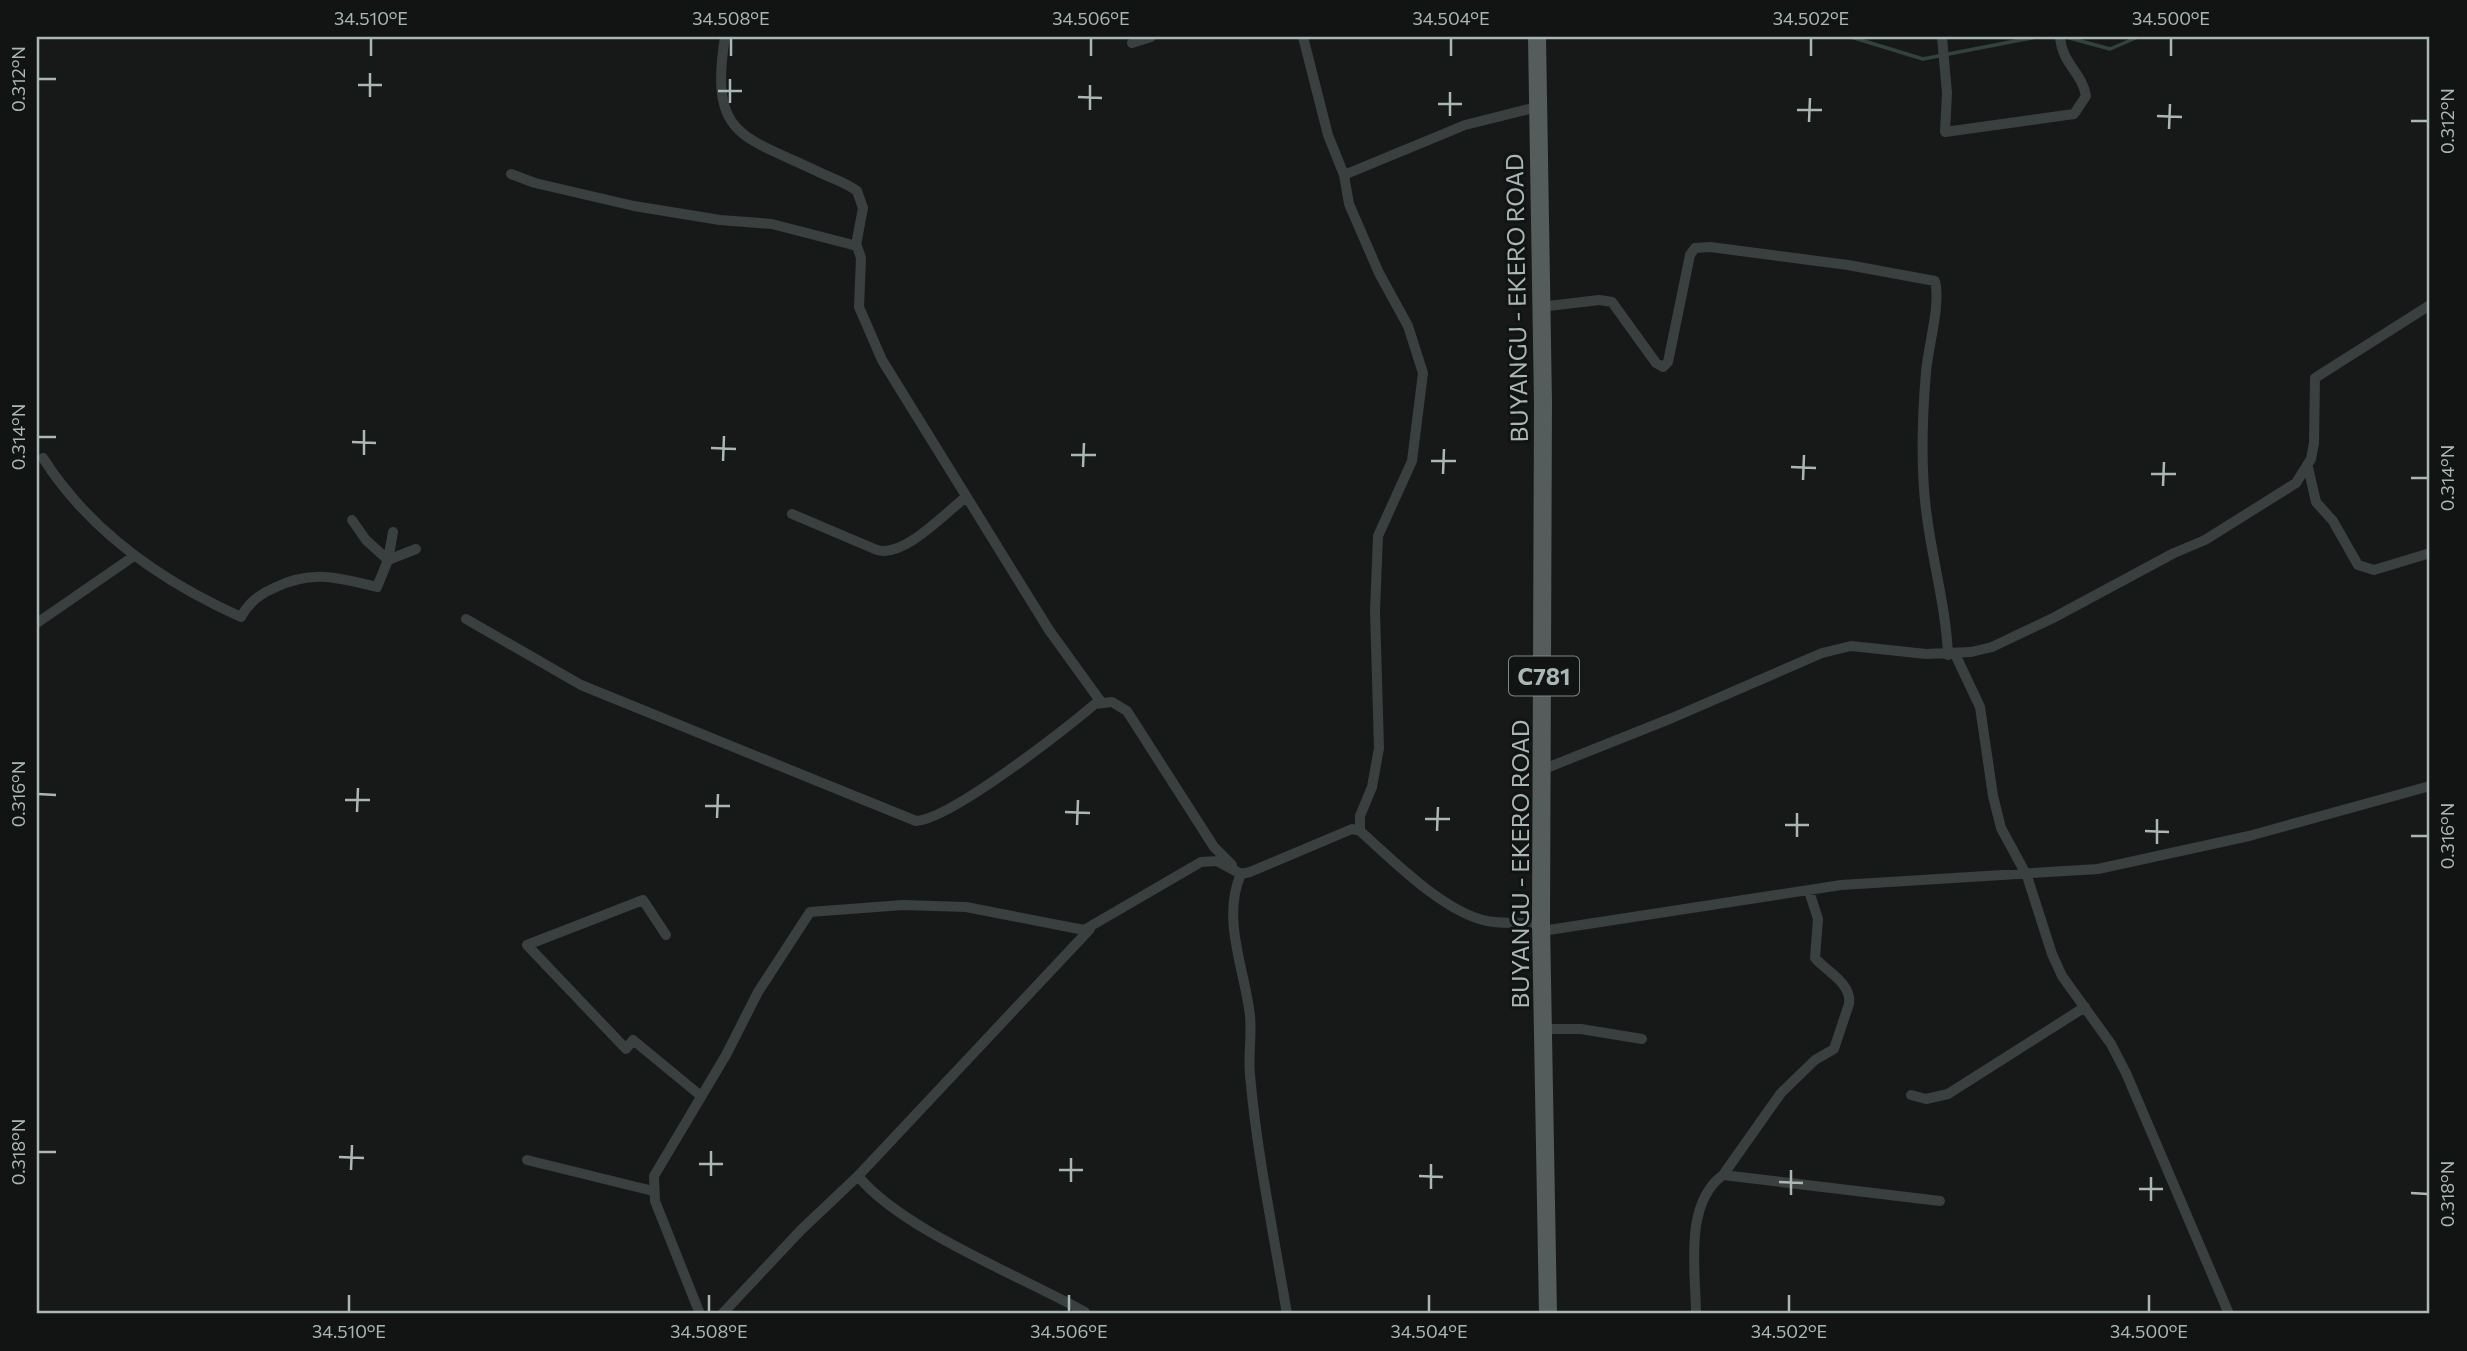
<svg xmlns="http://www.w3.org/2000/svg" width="2467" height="1351" font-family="Commissioner,sans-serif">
<rect width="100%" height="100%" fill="#171919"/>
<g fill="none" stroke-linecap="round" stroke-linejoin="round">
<path stroke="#32433b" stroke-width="3.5" d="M 1851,37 L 1923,59 L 2036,37
M 2066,37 L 2110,49 L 2138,37"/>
<path stroke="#3a403f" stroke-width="10" d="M 725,37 C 709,138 742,135 823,174 C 834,179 847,183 857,191 L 863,208 L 856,245
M 1303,37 L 1328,135 L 1344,175 L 1349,204 L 1379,273 L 1408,326 L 1423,373 L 1412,461 L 1378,536 L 1375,611 L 1379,748 L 1372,787 L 1360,816 L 1360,831
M 1942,37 L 1947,93 L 1945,132 L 2074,114 L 2086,96 C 2082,72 2062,64 2060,37
M 1132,43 L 1151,37
M 511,174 L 535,183 L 634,206 L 720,220 L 772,224 L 857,246 L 861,258 L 859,307 L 882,360 L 1049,630 L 1101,702
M 1344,175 L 1465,125 L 1537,107
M 1540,307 L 1599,300 L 1612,302 L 1656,363 L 1663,367 L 1668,362 L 1690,255 L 1695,248 L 1710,247 L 1848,265 L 1935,281 C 1941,304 1928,347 1926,372 C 1922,420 1920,469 1927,517 C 1933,563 1946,608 1948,655
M 43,458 C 90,532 163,582 241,617 C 248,603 260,594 274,588 C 313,569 338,578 377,587 L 388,560 L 393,532
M 2308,467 L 2316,502 L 2333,521 L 2358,565 L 2374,570 L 2430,553
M 792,514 L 877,550 C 904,558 945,513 966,497
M 352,520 L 366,540 L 388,560
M 388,560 L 416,549
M 466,619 L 581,685 L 916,821 C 951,819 1064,730 1095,704 L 1112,702 L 1127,711 L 1214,847 L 1232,865
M 37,623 L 134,556
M 1955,654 L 1980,707 L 1993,796 L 2001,828 L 2027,876 L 2052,954 L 2062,976 L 2111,1044 L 2126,1073 L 2229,1314
M 1544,769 L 1672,718 L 1822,653 L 1851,646 L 1926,654 L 1971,652 L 1992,647 L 2053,618 L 2174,553 L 2205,540 L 2296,483 L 2311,459 L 2314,443 L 2315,378 L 2430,305
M 1241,874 C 1221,919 1245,970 1250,1016 C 1252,1036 1248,1056 1250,1075 C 1257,1155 1274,1235 1287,1314
M 1542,931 L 1841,885 L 2098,869 L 2249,836 L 2430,786
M 666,935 L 643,900 L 527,945 L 626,1049 L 633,1040 L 701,1096
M 1544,1029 L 1581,1029 L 1642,1039
M 1911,1095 L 1926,1099 L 1948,1094 L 2085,1007
M 527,1160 L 653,1191
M 1723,1175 L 1781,1093 L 1815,1060 L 1834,1049 L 1849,1004 C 1852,983 1827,972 1815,958 L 1818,919 L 1809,891
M 858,1176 L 1090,929
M 700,1314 L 655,1201 L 654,1176 L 726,1055 L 758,992 L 810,912 L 903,905 L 966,907 L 1084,930 L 1201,862 L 1217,861 L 1241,874 L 1250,872 L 1352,829 L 1360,831 C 1393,860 1443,912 1487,921 C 1504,924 1524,923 1541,923
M 722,1314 L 801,1230 L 858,1176 C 902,1230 1021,1276 1085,1312
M 1696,1314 C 1696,1273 1683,1204 1723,1175 L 1940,1201"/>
<path stroke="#545d5b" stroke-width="18" d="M 1537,37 L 1543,403 L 1541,923 L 1548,1314"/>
</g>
<path fill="none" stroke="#a9b8b5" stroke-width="2.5" d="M 371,56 L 371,38M 731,56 L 731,38M 1091,56 L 1091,38M 1451,56 L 1451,38M 1811,56 L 1811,38M 2171,56 L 2171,38M 38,79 L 56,79M 358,85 L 382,85M 718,91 L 742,91M 370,97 L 370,73M 1078,97 L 1102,98M 730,103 L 730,79M 1438,104 L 1462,104M 1090,110 L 1090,85M 1797,110 L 1822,110M 1450,116 L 1450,92M 2157,116 L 2182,117M 2411,121 L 2428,121M 1809,122 L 1810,98M 2169,129 L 2170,104M 38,437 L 56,437M 352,442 L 376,443M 711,448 L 736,449M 364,455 L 364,430M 1071,455 L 1096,455M 723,461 L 724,436M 1431,461 L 1456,461M 1083,467 L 1084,443M 1791,467 L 1816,468M 1443,474 L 1444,449M 2151,474 L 2176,474M 2411,478 L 2428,478M 1803,480 L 1804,455M 2163,486 L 2164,462M 38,794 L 56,795M 345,800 L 370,800M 705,806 L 730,806M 357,812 L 358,788M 1065,812 L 1090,813M 717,818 L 718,794M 1425,819 L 1450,819M 1077,825 L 1078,800M 1785,825 L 1809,825M 1437,831 L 1438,807M 2145,831 L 2169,832M 2411,836 L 2428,836M 1797,837 L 1797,813M 2157,844 L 2157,819M 38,1152 L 56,1152M 339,1157 L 364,1158M 699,1164 L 723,1164M 351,1170 L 352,1145M 1059,1170 L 1083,1170M 711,1176 L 711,1151M 1419,1176 L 1443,1177M 1071,1182 L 1071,1158M 1779,1182 L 1803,1183M 1431,1189 L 1431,1164M 2139,1189 L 2163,1189M 2411,1193 L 2428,1194M 1791,1195 L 1791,1170M 2151,1201 L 2151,1177M 349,1312 L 349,1295M 709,1312 L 709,1295M 1069,1312 L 1069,1295M 1429,1312 L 1429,1295M 1789,1312 L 1789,1295M 2149,1312 L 2149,1295"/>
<g text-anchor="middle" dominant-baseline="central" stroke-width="6" stroke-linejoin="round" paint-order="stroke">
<rect fill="#121414" stroke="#7c8785" stroke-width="2" x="1509" y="656.5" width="70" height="39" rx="5"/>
<g font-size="23" font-weight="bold" fill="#a9b8b5">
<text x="1544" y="676">C781</text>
</g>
<g font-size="24" fill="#a9b8b5" stroke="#121414">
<text transform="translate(1516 298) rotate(-91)">BUYANGU - EKERO ROAD</text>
<text transform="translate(1519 864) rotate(-90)">BUYANGU - EKERO ROAD</text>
</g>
</g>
<rect width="2467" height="1351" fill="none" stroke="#121414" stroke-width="77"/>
<rect x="38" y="38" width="2390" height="1274" fill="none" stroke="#a9b8b5" stroke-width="2.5"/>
<g font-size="18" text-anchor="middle" fill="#a9b8b5">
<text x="371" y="25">34.510°E</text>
<text x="731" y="25">34.508°E</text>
<text x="1091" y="25">34.506°E</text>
<text x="1451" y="25">34.504°E</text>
<text x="1811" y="25">34.502°E</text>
<text x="2171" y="25">34.500°E</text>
<text transform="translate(19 79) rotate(-90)" y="6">0.312°N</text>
<text transform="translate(2448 121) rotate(-90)" y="6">0.312°N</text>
<text transform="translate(19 437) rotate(-90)" y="6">0.314°N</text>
<text transform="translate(2448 478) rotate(-90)" y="6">0.314°N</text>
<text transform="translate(19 794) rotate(-90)" y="6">0.316°N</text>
<text transform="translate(2448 836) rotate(-90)" y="6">0.316°N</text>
<text transform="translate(19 1152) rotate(-90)" y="6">0.318°N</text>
<text transform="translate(2448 1194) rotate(-90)" y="6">0.318°N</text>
<text x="349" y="1338">34.510°E</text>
<text x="709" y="1338">34.508°E</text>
<text x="1069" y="1338">34.506°E</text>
<text x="1429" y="1338">34.504°E</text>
<text x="1789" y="1338">34.502°E</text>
<text x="2149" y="1338">34.500°E</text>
</g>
</svg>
